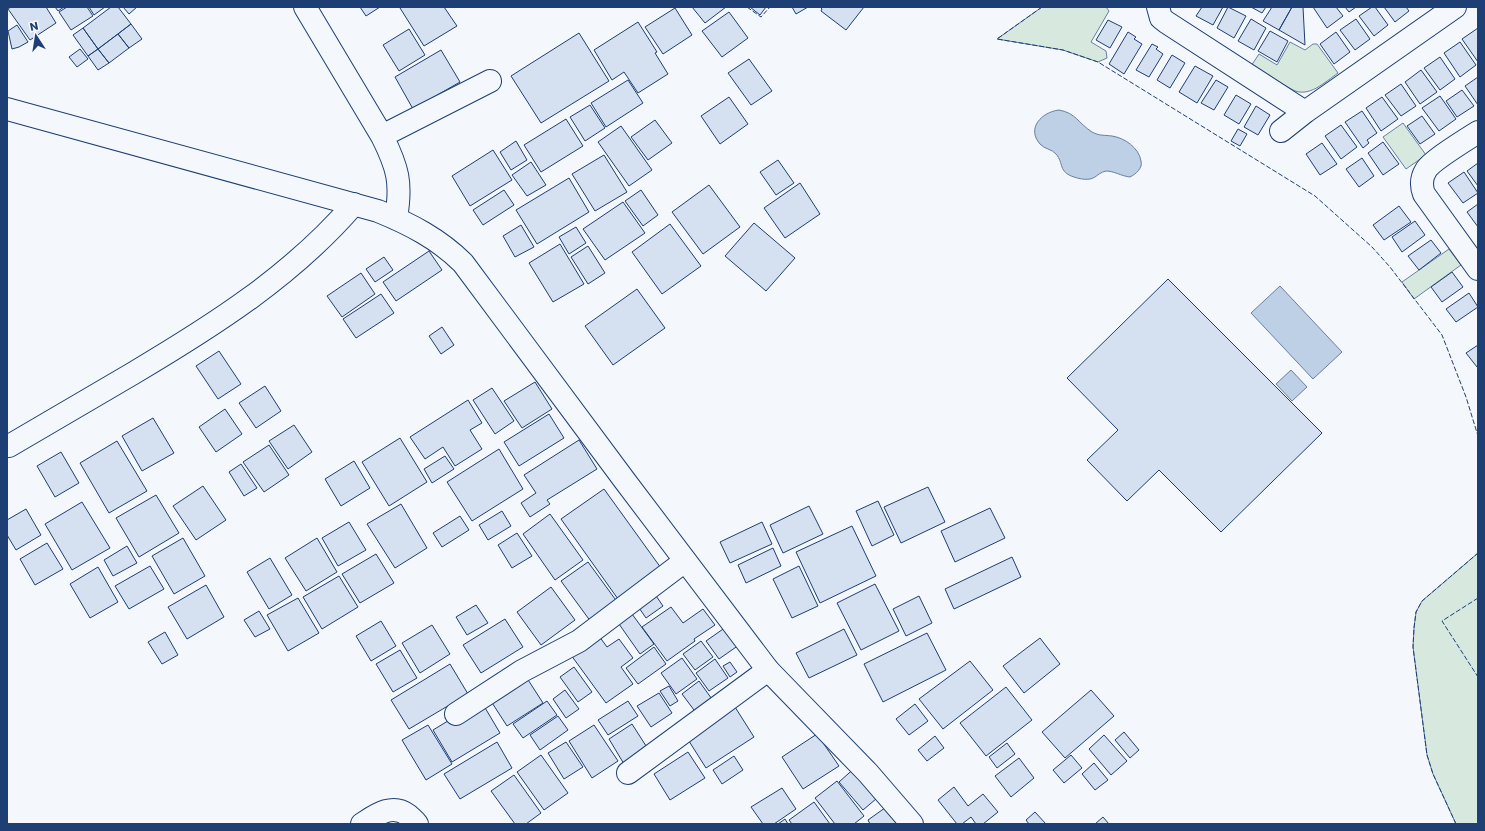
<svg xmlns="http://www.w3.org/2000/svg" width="1485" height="831" font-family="Poppins,sans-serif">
<rect width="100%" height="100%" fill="#f4f7fb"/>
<path fill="#d7e8df" stroke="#687fa3" d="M 1042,7 L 1106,7 L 1109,11 L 1091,42 L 1106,51 L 1107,58 L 1098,62 L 1063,50 L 997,39 Z
M 1290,42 L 1305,50 L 1313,44 L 1317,44 L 1338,73 C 1325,82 1309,98 1293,90 L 1251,66 L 1259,54 L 1277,65 Z
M 1403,123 L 1426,155 L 1406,169 L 1383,137 Z
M 1449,249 L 1461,265 L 1414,299 L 1402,282 Z
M 1478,553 L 1478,824 L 1456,824 L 1433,774 L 1427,755 L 1413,647 L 1414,628 L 1416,612 L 1422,601 Z"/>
<path fill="#bed0e5" stroke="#687fa3" d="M 1059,110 C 1076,113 1078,123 1092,132 C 1099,136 1105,135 1112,136 C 1125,138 1139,148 1141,161 C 1143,168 1136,174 1130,177 C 1121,176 1114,171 1106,171 C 1101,172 1098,175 1095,177 C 1089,181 1080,179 1074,177 C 1058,172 1064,163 1056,154 C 1052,149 1044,149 1040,144 C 1026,128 1042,112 1059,110 Z
M 1280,286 L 1342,352 L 1313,379 L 1251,313 Z
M 1291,370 L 1307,387 L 1292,401 L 1276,384 Z"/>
<path fill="#d5e0f0" stroke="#1d3f73" d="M 11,7 L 46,7 L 56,23 L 30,40 L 8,9 Z
M 55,7 L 64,7 L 58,11 Z
M 67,7 L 87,7 L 93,16 L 71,30 L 59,12 Z
M 89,7 L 105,7 L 94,15 Z
M 111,7 L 118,7 L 131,24 L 98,49 L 83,28 Z
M 123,7 L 137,7 L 129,14 Z
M 360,7 L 380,7 L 366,16 Z
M 402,7 L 444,7 L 457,26 L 424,46 L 400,8 Z
M 692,7 L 726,7 L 705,23 Z
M 750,7 L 766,7 L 760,15 Z
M 792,7 L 808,7 L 796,14 Z
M 820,7 L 864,7 L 846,30 L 821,11 L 822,9 Z
M 1202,7 L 1223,7 L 1213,25 L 1196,16 Z
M 1228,7 L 1246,16 L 1234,38 L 1217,28 Z
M 1251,7 L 1266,7 L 1262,13 Z
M 1272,7 L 1292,7 L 1279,30 L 1263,21 Z
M 1292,7 L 1303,7 L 1305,45 L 1279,30 Z
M 1313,7 L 1336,7 L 1343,16 L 1327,28 Z
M 1345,7 L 1356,7 L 1349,12 Z
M 1372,7 L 1375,7 L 1388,25 L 1374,36 L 1359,16 Z
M 1384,7 L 1406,7 L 1409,11 L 1395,22 Z
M 675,8 L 692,35 L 663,54 L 645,27 Z
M 729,12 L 748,38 L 722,57 L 702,31 Z
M 1251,19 L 1266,28 L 1254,50 L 1238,41 Z
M 1356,19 L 1370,39 L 1355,50 L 1340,30 Z
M 1108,20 L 1122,27 L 1110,48 L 1096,40 Z
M 638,22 L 657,52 L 655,53 L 668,74 L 638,93 L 624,72 L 612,80 L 594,50 Z
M 131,24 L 142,39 L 129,48 L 118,34 Z
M 17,25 L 28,42 L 19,47 L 12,49 L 8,31 Z
M 83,28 L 98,49 L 88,56 L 73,35 Z
M 1478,28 L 1478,62 L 1462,39 Z
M 409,29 L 425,55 L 399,71 L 383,45 Z
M 1270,31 L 1288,41 L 1277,62 L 1258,51 Z
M 1128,32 L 1136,37 L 1134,39 L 1142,44 L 1124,74 L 1109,64 Z
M 1336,32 L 1350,52 L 1334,64 L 1320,44 Z
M 579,33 L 609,81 L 541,123 L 511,76 Z
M 118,34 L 129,48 L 109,63 L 98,49 Z
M 1460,42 L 1476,65 L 1460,77 L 1444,53 Z
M 1152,44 L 1158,47 L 1156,49 L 1163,54 L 1149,77 L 1136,70 Z
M 80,49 L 88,59 L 77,67 L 69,57 Z
M 98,49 L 109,63 L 98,70 L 88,56 Z
M 441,50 L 460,82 L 413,109 L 395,77 Z
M 1172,55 L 1185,63 L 1170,88 L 1157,80 Z
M 1440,57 L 1455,79 L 1440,90 L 1424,68 Z
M 749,59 L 772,91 L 751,105 L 728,73 Z
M 1195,66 L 1213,76 L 1197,103 L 1179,92 Z
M 1421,70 L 1437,92 L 1420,104 L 1405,82 Z
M 1478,77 L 1478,105 L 1465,86 Z
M 628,80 L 643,103 L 606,127 L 591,103 Z
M 1216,80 L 1228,87 L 1214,110 L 1201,103 Z
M 1401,84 L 1416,106 L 1401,116 L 1385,95 Z
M 1462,90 L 1474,106 L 1457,117 L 1446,101 Z
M 1236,95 L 1251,104 L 1239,124 L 1224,115 Z
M 1440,96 L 1456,119 L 1439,131 L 1422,108 Z
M 729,97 L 748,124 L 720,144 L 701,116 Z
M 1382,97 L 1398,119 L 1381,131 L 1366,108 Z
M 590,105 L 605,128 L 585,141 L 570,117 Z
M 1256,106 L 1270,115 L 1258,135 L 1244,127 Z
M 1362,111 L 1377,133 L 1367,140 L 1369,143 L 1363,148 L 1345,122 Z
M 1422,116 L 1435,134 L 1420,144 L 1407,126 Z
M 566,119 L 583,146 L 541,172 L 524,145 Z
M 655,120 L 672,143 L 648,160 L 631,137 Z
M 1341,125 L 1357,147 L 1341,159 L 1325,136 Z
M 621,126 L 652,170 L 629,186 L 598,142 Z
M 1238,129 L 1247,134 L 1240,146 L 1231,141 Z
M 516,141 L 527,160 L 511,170 L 500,152 Z
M 1383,142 L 1399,164 L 1383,175 L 1368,153 Z
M 1322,143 L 1337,164 L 1320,175 L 1306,154 Z
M 493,150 L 512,180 L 470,206 L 452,176 Z
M 604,155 L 627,192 L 595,211 L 572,174 Z
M 1362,158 L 1374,176 L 1359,187 L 1346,169 Z
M 778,160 L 794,183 L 776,195 L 760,172 Z
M 531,162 L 546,185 L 527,196 L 512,175 Z
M 1478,163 L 1478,186 L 1467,171 Z
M 1464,172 L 1478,193 L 1463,203 L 1448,183 Z
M 569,178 L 589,212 L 537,244 L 516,210 Z
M 800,183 L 820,214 L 785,238 L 764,208 Z
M 709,185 L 740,227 L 703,254 L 672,212 Z
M 504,190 L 514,205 L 483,225 L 473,210 Z
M 641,190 L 658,215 L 643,226 L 625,201 Z
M 623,202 L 645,233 L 605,260 L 583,229 Z
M 1478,204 L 1478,227 L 1467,212 Z
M 1399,206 L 1411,222 L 1384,240 L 1373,225 Z
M 1415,221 L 1425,235 L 1402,252 L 1392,237 Z
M 754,223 L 795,258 L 766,291 L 725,256 Z
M 670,224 L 701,266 L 662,294 L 632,252 Z
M 521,225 L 534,247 L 515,257 L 503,236 Z
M 576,227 L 586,243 L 569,254 L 559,237 Z
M 1431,240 L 1441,253 L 1419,270 L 1408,256 Z
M 560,244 L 584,284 L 553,302 L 529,263 Z
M 588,246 L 605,273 L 588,284 L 571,257 Z
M 429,251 L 442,270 L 396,301 L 383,282 Z
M 384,257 L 393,270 L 375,282 L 366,269 Z
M 1452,272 L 1463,287 L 1442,302 L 1431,287 Z
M 361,273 L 375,294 L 342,317 L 327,296 Z
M 1168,279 L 1322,433 L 1221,532 L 1159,470 L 1127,501 L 1087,460 L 1118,430 L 1067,378 Z
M 637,289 L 665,328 L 613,365 L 585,326 Z
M 1469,293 L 1478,307 L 1456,322 L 1446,309 Z
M 381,294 L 394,313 L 356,338 L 343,319 Z
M 442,327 L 454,345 L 441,354 L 429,336 Z
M 1478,345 L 1478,366 L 1477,367 L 1466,353 Z
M 219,351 L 241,384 L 218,399 L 196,366 Z
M 535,382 L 552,409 L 522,428 L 504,401 Z
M 265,386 L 281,411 L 256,428 L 239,403 Z
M 492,388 L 514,421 L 495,434 L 473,400 Z
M 468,400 L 482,423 L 470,430 L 482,449 L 455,466 L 443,447 L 425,459 L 410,437 Z
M 225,409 L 242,434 L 216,452 L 199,427 Z
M 549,414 L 564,438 L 519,466 L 504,442 Z
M 153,418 L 174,453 L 142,471 L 122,436 Z
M 294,425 L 312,452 L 288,469 L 269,441 Z
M 400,438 L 427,482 L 389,506 L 362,462 Z
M 579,440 L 597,469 L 547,500 L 550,504 L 530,517 L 521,503 L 536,493 L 524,475 Z
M 117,441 L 147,491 L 109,513 L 80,463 Z
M 269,445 L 289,475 L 264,492 L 243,462 Z
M 499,449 L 523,489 L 472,521 L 447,482 Z
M 61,452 L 79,483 L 55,497 L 37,466 Z
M 445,456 L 454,469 L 432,483 L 424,469 Z
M 354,461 L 370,488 L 341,506 L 325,479 Z
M 241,464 L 257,488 L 244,496 L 229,472 Z
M 203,486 L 226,520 L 196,540 L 173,506 Z
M 928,487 L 945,522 L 901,543 L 884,507 Z
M 604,489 L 661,568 L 618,599 L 561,519 Z
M 156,495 L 179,533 L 139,557 L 116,518 Z
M 878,501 L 894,535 L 872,546 L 856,511 Z
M 82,502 L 110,548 L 72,570 L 45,524 Z
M 401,504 L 427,548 L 395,568 L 367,524 Z
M 809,506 L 823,534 L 783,553 L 770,525 Z
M 990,508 L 1005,538 L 955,562 L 941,531 Z
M 26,509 L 41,535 L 16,550 L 7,535 L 7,520 Z
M 502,511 L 511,526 L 488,540 L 479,525 Z
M 550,514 L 583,560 L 555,580 L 523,534 Z
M 460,516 L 469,530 L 442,547 L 433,533 Z
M 349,522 L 366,550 L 338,566 L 322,538 Z
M 762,522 L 772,544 L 730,563 L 720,542 Z
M 852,526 L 876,576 L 820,603 L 796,552 Z
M 517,533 L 532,556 L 512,568 L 498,545 Z
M 183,538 L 205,576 L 174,594 L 152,556 Z
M 317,538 L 337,572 L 306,591 L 285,558 Z
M 47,543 L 63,569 L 35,585 L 20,559 Z
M 127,546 L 137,563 L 113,576 L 104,560 Z
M 773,548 L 781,566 L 746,583 L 738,565 Z
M 376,554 L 394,583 L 360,603 L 342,574 Z
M 1012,557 L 1021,577 L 954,609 L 945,589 Z
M 270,558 L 292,595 L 269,609 L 247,572 Z
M 588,562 L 618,603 L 591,622 L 561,581 Z
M 150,566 L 164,589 L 129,609 L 115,586 Z
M 799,566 L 818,606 L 792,618 L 773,579 Z
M 98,567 L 118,602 L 90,618 L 70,584 Z
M 339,576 L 358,607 L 322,629 L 303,597 Z
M 875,584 L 899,631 L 861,650 L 837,603 Z
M 206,585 L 224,617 L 187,639 L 168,607 Z
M 551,587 L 575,620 L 541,645 L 517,612 Z
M 654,593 L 663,606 L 646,618 L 637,605 Z
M 919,596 L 932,623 L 906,636 L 893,609 Z
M 298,598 L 319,633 L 288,651 L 267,615 Z
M 476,605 L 488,623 L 467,635 L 456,617 Z
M 671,607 L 683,623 L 703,609 L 715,625 L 694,639 L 695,641 L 667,661 L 642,627 Z
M 259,611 L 270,629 L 255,637 L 244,620 Z
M 632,614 L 654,644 L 640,654 L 619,624 Z
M 505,619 L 523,647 L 481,673 L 463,645 Z
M 381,621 L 396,646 L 371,661 L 356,636 Z
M 432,625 L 450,654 L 420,673 L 402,643 Z
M 726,627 L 739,645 L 719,659 L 706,641 Z
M 844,629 L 857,655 L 809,678 L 796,653 Z
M 165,632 L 178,655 L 162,664 L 148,642 Z
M 927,633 L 946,670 L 883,702 L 864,664 Z
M 599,636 L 607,647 L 619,639 L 633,658 L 621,667 L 633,684 L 606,703 L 571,655 Z
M 1040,638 L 1060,664 L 1024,693 L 1003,666 Z
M 701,641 L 713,657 L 695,670 L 683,654 Z
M 654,647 L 666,664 L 638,684 L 626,668 Z
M 400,650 L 417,678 L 393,692 L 376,664 Z
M 682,658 L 697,679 L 676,694 L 661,673 Z
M 715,659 L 728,678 L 709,691 L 696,673 Z
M 970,661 L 993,690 L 943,729 L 919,699 Z
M 730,662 L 737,672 L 730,677 L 723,666 Z
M 450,664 L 468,694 L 409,729 L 391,700 Z
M 574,667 L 592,692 L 578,702 L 560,677 Z
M 523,672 L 543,703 L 507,726 L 487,695 Z
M 699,681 L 714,702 L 697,714 L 682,694 Z
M 669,686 L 678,701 L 670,706 L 660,691 Z
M 1006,687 L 1032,720 L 986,756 L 960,723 Z
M 565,690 L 579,709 L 566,718 L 553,699 Z
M 1091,690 L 1114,716 L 1065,758 L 1042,732 Z
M 659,693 L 672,713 L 651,727 L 637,706 Z
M 481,701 L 500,733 L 452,762 L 433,730 Z
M 547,701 L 557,715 L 523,738 L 513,724 Z
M 628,701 L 638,716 L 608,735 L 598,720 Z
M 915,704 L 928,721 L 909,735 L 896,719 Z
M 735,707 L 754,737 L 706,768 L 687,738 Z
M 558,716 L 568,730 L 540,750 L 530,735 Z
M 632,724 L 648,749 L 624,764 L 609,739 Z
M 428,725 L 452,764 L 426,780 L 402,740 Z
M 594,725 L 618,761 L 592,778 L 569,741 Z
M 1124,732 L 1139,750 L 1130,758 L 1115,740 Z
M 817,734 L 839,766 L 803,789 L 782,757 Z
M 1104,735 L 1127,761 L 1111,775 L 1089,749 Z
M 935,736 L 944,748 L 927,761 L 918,750 Z
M 497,742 L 512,768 L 460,799 L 444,774 Z
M 566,742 L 583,767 L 564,779 L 548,753 Z
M 1007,743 L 1015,754 L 997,768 L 989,757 Z
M 688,752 L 705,778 L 670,800 L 654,774 Z
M 541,755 L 568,793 L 544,810 L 517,772 Z
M 1071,755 L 1082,768 L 1064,783 L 1053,770 Z
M 734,756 L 743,770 L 722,784 L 713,770 Z
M 1019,758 L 1034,778 L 1011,797 L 995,776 Z
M 1094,763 L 1108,780 L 1095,790 L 1082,774 Z
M 858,765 L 883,793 L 863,810 L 839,782 Z
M 514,775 L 541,813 L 526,824 L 515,824 L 491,791 Z
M 837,781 L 864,816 L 854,824 L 835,824 L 815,798 Z
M 954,787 L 968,806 L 983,794 L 998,812 L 983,824 L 976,824 L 971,817 L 962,824 L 957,824 L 938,800 Z
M 782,788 L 796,809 L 774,824 L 763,824 L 751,807 Z
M 814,802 L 830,824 L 792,824 L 789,820 Z
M 889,805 L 903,824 L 870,824 L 868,820 Z
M 1035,812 L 1046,824 L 1029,824 L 1026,820 Z
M 1103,817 L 1109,824 L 1095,824 Z
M 785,819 L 788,824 L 778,824 Z"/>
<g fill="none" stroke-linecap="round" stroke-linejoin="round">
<g stroke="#1d3f73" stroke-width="24">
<path id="street" d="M 305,7 L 382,136 C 398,168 402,183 396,218
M 1158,7 L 1161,18 L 1166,22 L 1305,112
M 1281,131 L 1305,112 L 1455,7
M 1478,132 C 1467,139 1431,161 1426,170 C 1421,178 1421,186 1424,194 L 1478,269
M 382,136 L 490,81
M 9,446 C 50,422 91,398 132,374 C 213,326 292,276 354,204
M 456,714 L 522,671 L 579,641 L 685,561
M 628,773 L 768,670
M 362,824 C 376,815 392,803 408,815 C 411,818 414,820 417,824"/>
</g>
<g stroke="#1d3f73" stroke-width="24">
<path id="secondary" d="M 7,109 L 378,211 C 410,224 439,239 463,263 L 625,481 L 768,670 L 868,773 L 912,824"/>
</g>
<use href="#street" stroke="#f4f7fb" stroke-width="22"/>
<use href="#secondary" stroke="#f4f7fb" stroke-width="22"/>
<path stroke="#1d3f73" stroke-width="1" stroke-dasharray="5 2" stroke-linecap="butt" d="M 747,7 L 761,17 L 770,7
M 1042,7 L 997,39 L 1063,50 L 1098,62 L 1315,196 L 1372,247 L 1390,267 L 1442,335 L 1466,397 L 1478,436
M 1478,598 L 1442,621 L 1478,677
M 1456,824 L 1433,774 L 1427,755 L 1413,647 L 1414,628 L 1416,612 L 1422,601 L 1478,553"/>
</g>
<rect width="1485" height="831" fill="none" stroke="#1d3f73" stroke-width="16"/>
<g transform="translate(36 36) rotate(348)" stroke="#f4f7fb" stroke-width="3" paint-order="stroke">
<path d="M0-3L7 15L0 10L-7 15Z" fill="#1d3f73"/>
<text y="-6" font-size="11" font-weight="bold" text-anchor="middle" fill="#1d3f73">N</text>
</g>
</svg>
